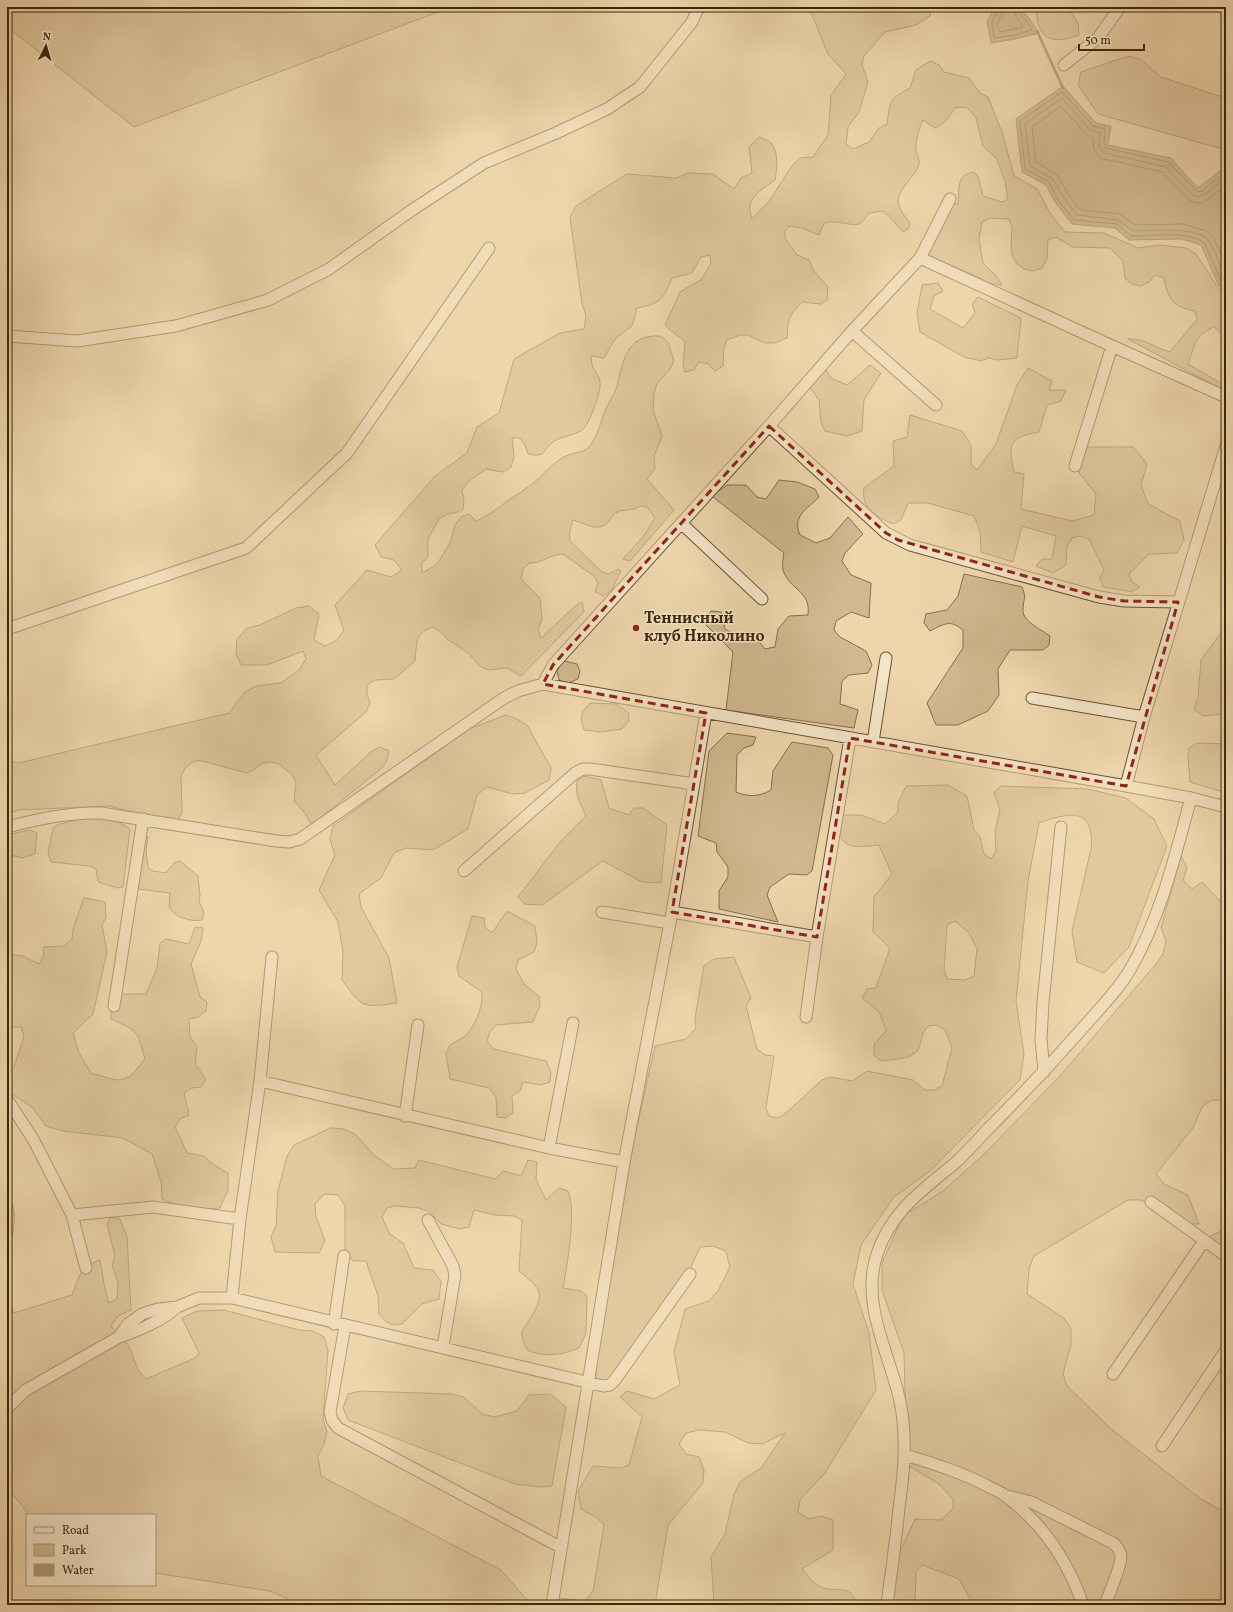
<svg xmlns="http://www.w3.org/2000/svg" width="1233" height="1612" font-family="Vollkorn,serif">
<rect width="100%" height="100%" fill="#eed6ac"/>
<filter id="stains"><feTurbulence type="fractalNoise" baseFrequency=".005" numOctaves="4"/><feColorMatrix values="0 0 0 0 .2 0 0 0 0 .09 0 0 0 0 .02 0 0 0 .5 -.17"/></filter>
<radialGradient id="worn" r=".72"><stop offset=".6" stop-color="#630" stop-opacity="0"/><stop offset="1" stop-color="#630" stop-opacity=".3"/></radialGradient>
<path fill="#d0b890" stroke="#866f4d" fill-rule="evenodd" d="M 7,7 L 451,7 L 134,127 L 7,27 Z
M 807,7 L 925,7 L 931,15 L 916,25 L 885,32 L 864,56 L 862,65 L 868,82 L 859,112 L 848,127 L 846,144 L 853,149 L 869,142 L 879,128 L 887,124 C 890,101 889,99 910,88 L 916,70 L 930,61 L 939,65 L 944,72 L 969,78 L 980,93 L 988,97 L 1002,132 L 1014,176 L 1037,189 L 1050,213 L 1065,232 L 1104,233 L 1138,248 L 1160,245 L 1186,248 L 1196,254 L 1223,295 L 1226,297 L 1226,342 L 1224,342 L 1221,333 L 1214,327 C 1195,335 1195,345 1188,364 L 1224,385 L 1221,389 L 1128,339 C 1145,338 1155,348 1170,352 L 1197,319 L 1195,311 C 1173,307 1168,299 1164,278 L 1155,275 L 1149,282 L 1141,286 L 1132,284 L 1125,278 L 1123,261 L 1110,248 L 1072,247 L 1056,237 L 1048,240 L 1047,259 L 1042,268 L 1033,271 L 1024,269 L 1016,263 L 1012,255 L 1011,246 L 1012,228 L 1009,219 L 990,218 L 982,222 L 979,239 L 983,263 L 997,277 L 1002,285 L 987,283 L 980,278 L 928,255 L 925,248 L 949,205 L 958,204 C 960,189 955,175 974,172 L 978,177 L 983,196 L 1002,202 L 1008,199 L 1005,181 L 997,159 L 983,146 L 976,118 L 968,108 L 961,107 L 955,108 C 949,117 945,124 935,128 L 923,120 C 919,128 915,141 916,150 C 917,155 920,159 919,165 C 918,169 915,172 913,175 C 897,197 891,200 910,223 L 908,229 L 903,232 L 888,215 L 882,211 L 869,213 C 866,216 864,221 861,223 C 854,228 836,219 824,223 L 819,235 L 802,228 L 789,226 L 785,232 L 785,238 L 797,255 L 809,260 L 814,271 L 828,287 L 827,300 L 821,304 L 802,302 C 788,317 788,318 787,338 L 774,343 L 765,343 L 748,335 L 740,335 L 727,340 L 724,348 L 723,366 L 715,371 L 708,364 L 699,362 L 694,370 L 685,372 L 683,364 L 685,342 C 679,335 671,332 665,325 L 680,292 L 702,279 L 711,263 L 710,255 L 701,257 L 692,273 L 672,278 C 664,300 659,304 637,308 L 632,326 L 615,339 L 604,358 L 591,356 C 591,371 598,371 600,382 C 602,390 589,425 582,430 C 574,436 561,436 553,442 C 542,450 547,458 528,454 L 525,445 L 520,438 L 512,438 L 514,457 L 511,467 L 503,472 L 486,469 L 468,482 L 462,490 L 464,499 L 463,509 L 455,513 L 447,514 L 439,519 L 428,539 L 428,557 L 421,564 L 423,573 L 437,564 L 450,543 L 455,525 L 461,517 L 469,514 L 476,521 C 485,517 491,513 499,507 C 512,497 526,490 538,479 C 546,472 555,461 564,457 C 572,452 582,454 589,447 C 598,436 600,423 605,411 C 608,403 613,397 616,389 C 624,362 624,334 661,336 L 668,342 L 674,361 L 670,369 L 657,384 L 654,393 L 653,410 L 662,436 L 654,456 L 655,469 L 647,479 L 674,510 L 630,561 L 623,559 L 643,537 L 655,518 L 647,507 L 641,506 L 635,509 L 619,511 L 614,514 L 606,525 L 600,527 L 593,527 L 573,520 C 570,528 569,533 570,541 L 602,572 L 609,574 L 618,569 L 621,571 L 611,591 L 604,596 L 595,592 L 598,583 L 594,576 L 563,554 L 555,555 L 538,562 L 529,563 L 523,569 L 521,579 L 540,598 L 542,620 L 538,629 L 541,638 L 574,607 L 582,602 L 584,612 L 521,676 L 507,668 L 489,670 L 481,667 L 469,654 L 447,639 L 441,632 L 433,627 C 414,633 417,644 415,661 L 394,679 L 375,680 L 367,685 L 367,694 L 370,703 L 366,712 L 316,755 L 335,785 L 372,751 L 380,747 L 389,751 L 387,760 L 382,768 L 324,815 L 319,822 L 310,823 C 307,813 300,809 294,801 L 296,783 L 292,775 L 279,764 L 271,762 L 262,763 L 254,770 L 246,773 L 203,761 L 194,761 L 186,767 L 181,776 L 182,813 L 177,821 L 168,821 L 109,806 L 19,810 L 7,814 L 7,760 L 19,763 L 31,760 L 229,713 L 245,692 L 256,686 L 281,683 L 299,670 L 306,659 L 303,651 L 267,665 L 241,665 L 236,654 L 237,639 L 247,628 L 260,625 L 296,608 L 309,606 L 319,614 L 314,640 L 325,646 L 337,640 L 344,630 L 335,605 L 367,570 L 391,577 L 402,570 L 394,560 L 381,557 L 375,545 L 435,476 L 467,453 L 477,427 L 499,413 L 514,359 L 560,333 L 584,329 L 586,316 L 582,304 L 570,217 L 576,206 L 627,174 L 676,178 L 688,173 L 713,174 L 734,189 L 741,178 L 752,173 L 749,147 L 759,137 C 763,139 768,140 771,143 C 779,153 777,168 775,180 C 760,191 744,198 752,219 L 770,200 L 791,167 L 800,158 L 813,157 L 828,135 L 831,95 L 846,74 L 828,54 L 813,17 Z
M 1036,7 L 1068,7 L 1078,23 L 1079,35 C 1050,46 1037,38 1036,7 Z
M 1128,56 L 1140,59 L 1161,77 L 1222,97 L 1226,100 L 1226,150 L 1098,114 L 1078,85 L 1081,72 Z
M 938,283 L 943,291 L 934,296 L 930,309 L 963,328 L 975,313 L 972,304 L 978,297 L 1021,318 L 1017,358 L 998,360 L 989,358 L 981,361 L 964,357 L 920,332 L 917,313 L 922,285 Z
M 870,365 L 881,373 L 864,400 L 862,431 L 847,436 L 825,431 L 821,423 L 819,400 L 808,385 L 810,375 L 826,370 L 831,378 L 847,385 Z
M 1028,368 L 1052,381 L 1049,390 L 1066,390 L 1061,401 L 1047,405 L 1039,432 C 1009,438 1008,442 1014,472 L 1024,474 L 1021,509 L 1072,521 L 1094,515 L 1096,494 L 1079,473 L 1081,454 L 1086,447 L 1133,447 L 1147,464 L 1141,485 L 1148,504 L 1180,521 L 1184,540 L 1177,553 L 1149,554 L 1129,574 L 1132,582 L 1140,587 L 1132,592 L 1103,587 L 1100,578 L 1104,570 L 1089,539 L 1080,536 L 1072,538 L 1067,546 L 1066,565 L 1053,573 L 1036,566 L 1042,559 L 1052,559 L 1056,536 L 1022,526 L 1013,562 L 981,552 L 980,531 L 974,516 L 928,503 L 908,503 L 901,520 L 893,524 C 876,516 861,509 864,488 L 894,466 L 893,441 L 907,437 L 910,415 L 962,431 L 971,445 L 971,464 L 977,470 L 996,444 L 1017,385 Z
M 779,480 L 797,482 L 815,489 L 819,497 C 806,510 792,516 800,535 L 816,543 L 830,538 L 848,517 L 863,534 L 845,553 L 842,561 L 851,575 L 871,583 L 869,618 L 851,612 L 836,621 L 834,630 L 840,637 L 866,651 L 872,665 L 868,673 L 849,675 L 842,681 L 840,704 L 858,710 L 854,728 L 726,710 L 733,652 L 703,622 L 711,611 L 721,612 L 725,629 L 741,637 L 751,632 L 765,649 L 775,647 L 778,629 L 789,616 L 808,615 C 811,590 790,591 783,570 C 782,565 783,558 784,553 L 712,496 L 727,485 L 746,485 L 757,497 L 766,499 Z
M 964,574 L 1022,587 C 1027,599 1023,598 1023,610 C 1022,621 1042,630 1050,636 L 1049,645 L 1043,650 L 1010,650 L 998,669 L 999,695 L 988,711 L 958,725 L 936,725 L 927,703 L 963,648 L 963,630 C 950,619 944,624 930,631 L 924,623 L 926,614 L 947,610 L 958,596 Z
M 1226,626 L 1226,719 L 1221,714 L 1203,716 L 1194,710 L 1198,698 L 1201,660 Z
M 565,661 L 577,664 L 580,671 L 578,679 L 568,683 L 559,680 L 557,671 L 561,663 Z
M 590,703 L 616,704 L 629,713 L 628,722 L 622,729 L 600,732 L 584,730 C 579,716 581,713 590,703 Z
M 506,715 L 517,719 L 527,725 L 551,768 L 549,780 L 525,793 L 513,794 L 487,787 L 477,795 L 468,829 L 433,850 L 406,848 L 394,853 L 381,878 L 359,894 L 361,907 L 389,958 L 397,1003 C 361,1008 363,1008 342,980 L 343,952 L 338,922 L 319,890 L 335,855 L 330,839 L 333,826 L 469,729 Z
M 727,733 L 756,737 L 753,745 L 744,748 L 737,755 L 736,792 C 748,797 759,797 771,790 L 773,771 L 792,742 L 828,748 L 833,755 L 812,871 L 807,875 L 789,874 L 770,887 L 767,895 L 778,922 L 719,909 L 719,891 L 728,877 L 728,867 L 717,852 L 716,843 L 698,836 L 709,751 Z
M 1226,739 L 1226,793 L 1190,782 L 1188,757 L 1189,748 L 1197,743 L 1225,744 Z
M 584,776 L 601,780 L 609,808 L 629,815 L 634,808 L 643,808 L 667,825 L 661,883 L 642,882 L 603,861 L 542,905 L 525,904 L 518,897 L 560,842 L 586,816 C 580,802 575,796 577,781 Z
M 948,785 L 967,796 L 974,830 L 980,837 L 984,854 L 991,859 L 996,851 L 995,831 L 1000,810 L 994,792 L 1001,786 L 1088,789 L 1126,798 L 1154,819 L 1167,846 L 1129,947 L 1104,973 L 1077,962 L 1072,931 L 1091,849 C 1095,805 1068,813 1039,823 L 1028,881 L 1016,1001 L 1024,1054 L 1020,1080 L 930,1171 L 894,1197 L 861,1245 L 853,1284 L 869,1333 L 876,1390 L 825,1473 L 800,1500 L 798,1512 L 809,1519 L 822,1516 L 833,1520 L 833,1550 L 802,1569 C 807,1574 814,1585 821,1587 C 836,1593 852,1583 857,1605 L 812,1605 L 809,1602 L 754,1601 L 753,1605 L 714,1605 L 711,1557 L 725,1534 L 734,1494 L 740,1482 L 761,1468 L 785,1433 L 762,1444 L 748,1443 L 725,1432 L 699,1430 L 686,1433 L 679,1444 L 686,1454 L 699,1457 L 704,1470 L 703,1483 L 668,1525 L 656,1598 L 657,1605 L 557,1605 L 558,1598 L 585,1601 L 593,1591 L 604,1525 L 597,1518 L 581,1509 L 578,1491 L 593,1466 L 621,1468 L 629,1465 L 642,1417 L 620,1397 L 627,1391 L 654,1399 L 680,1385 L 674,1352 L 685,1309 L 709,1301 L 718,1291 L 730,1267 L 726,1251 L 713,1246 L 700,1247 L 689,1272 L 608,1382 L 596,1379 L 596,1366 L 634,1140 L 655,1046 L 686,1039 L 696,1028 L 695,1018 L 704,966 L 714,959 L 734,957 L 751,998 L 746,1006 L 757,1049 L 765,1055 L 774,1056 L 766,1108 L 769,1116 L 778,1118 L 786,1113 L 822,1080 L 831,1077 L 852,1081 L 867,1071 L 913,1080 L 925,1090 L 934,1090 L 942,1086 L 952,1048 L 945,1030 L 937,1025 L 928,1026 C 920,1035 922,1042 918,1050 C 911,1060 891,1059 881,1061 L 874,1055 L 874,1045 L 886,1030 L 879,1012 L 862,998 L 867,989 L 876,988 L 890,948 L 873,932 L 874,897 L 892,874 L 879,845 C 862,846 847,852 838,833 L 843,815 L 861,815 L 885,824 L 898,812 L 898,803 L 906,786 ZM 955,921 L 969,933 L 977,949 L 974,976 L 965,980 L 947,979 L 944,970 L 947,925 Z
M 87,818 C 106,819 114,818 130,829 L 123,887 L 117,888 L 98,882 L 96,869 L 90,866 L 51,862 L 48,853 L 53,828 L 59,824 Z
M 30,830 L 37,833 L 35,854 L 22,858 L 7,854 L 7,835 Z
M 142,836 L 148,837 L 146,850 L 148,868 L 153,871 L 166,873 L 174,863 L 180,861 L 198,876 L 200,895 L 199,901 L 204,913 L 202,920 C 192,922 173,918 169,906 C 169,902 170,897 170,893 L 138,889 L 132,878 Z
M 1181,856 L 1187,868 L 1183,880 L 1192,889 L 1202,882 L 1220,901 L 1226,898 L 1226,1100 L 1212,1100 L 1202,1107 L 1193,1128 L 1156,1174 L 1164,1184 L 1188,1195 L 1199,1224 L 1185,1224 L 1141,1200 L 1128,1200 L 1034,1256 L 1029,1269 L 1027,1294 L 1064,1318 L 1071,1328 L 1071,1345 L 1063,1374 L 1067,1386 L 1110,1428 L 1201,1499 L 1226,1513 L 1226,1605 L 973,1605 L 959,1579 L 922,1565 L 916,1572 L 915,1605 L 893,1605 L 891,1601 L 900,1552 L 915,1519 L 941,1520 L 953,1508 L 953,1499 L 939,1484 L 907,1465 L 904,1353 L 882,1290 L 882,1263 L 903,1216 L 943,1191 L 984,1154 L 1059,1077 L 1156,964 L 1163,954 L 1166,941 L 1161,928 Z
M 84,898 L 105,902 L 106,917 L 102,925 L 107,952 L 93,1014 L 73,1033 L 79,1053 L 91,1073 L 112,1079 L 120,1080 L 131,1076 L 145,1059 C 137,1030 139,1032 111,1019 L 111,1009 L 115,994 L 146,994 L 157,968 L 160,943 L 166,939 L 189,944 L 195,927 L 203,928 L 201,941 L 191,964 L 200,997 L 207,1002 L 206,1011 L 198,1017 L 189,1019 L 190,1037 L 197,1047 L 195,1064 L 206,1079 L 201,1087 L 192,1088 L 184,1093 L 189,1115 L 180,1119 L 175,1127 L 187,1153 L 204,1156 L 214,1165 L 228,1173 L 228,1190 L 220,1208 C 204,1210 176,1207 162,1199 L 161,1181 L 152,1154 L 123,1138 L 63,1131 L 46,1126 L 32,1107 L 7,1091 L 7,1073 L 14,1067 L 24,1036 L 21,1027 L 12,1027 L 7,1028 L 7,951 L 14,955 L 23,956 L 39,964 L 44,956 L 43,947 L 64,946 L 72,939 L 73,929 Z
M 507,911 L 535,926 L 537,943 L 534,952 L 518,960 L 516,969 L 524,984 L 539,996 L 540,1005 L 533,1022 L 496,1025 L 490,1032 L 487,1041 L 493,1049 L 546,1061 L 551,1072 L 550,1082 L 541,1085 L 523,1082 L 520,1091 L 512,1096 L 513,1113 L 506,1118 L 497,1117 L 496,1097 L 489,1088 L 450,1079 L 446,1053 L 450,1045 C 455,1042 462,1039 466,1035 C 476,1024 483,1007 482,992 L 459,976 L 457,967 L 472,916 L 484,918 L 485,927 L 492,933 Z
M 331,1128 L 344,1129 L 355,1134 L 374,1155 L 394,1169 L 415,1168 L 419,1160 L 495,1179 L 503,1171 L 521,1176 L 528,1160 L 537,1162 L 536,1180 L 546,1200 L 559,1188 L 568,1191 C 577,1214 567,1263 563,1288 L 581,1291 L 587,1296 L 586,1333 L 579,1348 C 561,1355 546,1358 527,1350 C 525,1345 521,1338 522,1332 C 523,1328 528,1323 530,1319 C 546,1293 541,1289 519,1271 L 522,1220 L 514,1216 L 495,1215 L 474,1210 L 469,1227 L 460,1229 L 441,1224 L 428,1211 L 419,1208 L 395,1206 L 387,1208 L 382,1217 L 389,1233 L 403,1243 L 414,1268 L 433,1270 L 441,1281 L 439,1299 L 422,1304 L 402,1324 L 393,1325 L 385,1321 L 379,1314 L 378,1296 L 366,1261 L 353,1261 L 345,1251 L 345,1206 L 338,1195 L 324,1194 L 315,1204 L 316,1216 L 325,1241 L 319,1253 L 275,1252 L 271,1237 L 276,1225 L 278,1191 L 287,1156 L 294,1145 Z
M 7,1194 C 18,1209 14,1224 11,1242 C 9,1252 11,1262 7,1273 Z
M 111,1217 L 120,1219 L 127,1236 L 131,1310 L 118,1316 L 111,1326 L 129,1346 L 138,1370 L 146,1379 L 195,1358 L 199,1353 L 182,1318 L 197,1311 L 224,1310 L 299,1330 L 313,1331 L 324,1337 L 328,1350 L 323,1419 L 327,1432 L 324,1444 L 318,1456 L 321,1476 L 501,1570 L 529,1602 L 529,1605 L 291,1605 L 286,1598 L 270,1591 L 155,1573 L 155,1515 L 28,1515 L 25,1509 L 7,1488 L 7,1299 L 14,1313 L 72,1295 C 79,1277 80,1266 100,1260 C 103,1274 104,1290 109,1303 L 117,1299 L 118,1282 L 112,1265 L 115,1256 L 107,1224 Z
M 1226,1229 L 1226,1256 L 1206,1238 Z
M 360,1391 L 452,1394 L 464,1397 L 482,1414 L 494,1417 L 517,1411 L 529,1395 L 550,1394 L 566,1407 L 552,1486 L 539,1487 L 515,1484 L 348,1420 L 343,1408 L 348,1394 Z"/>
<path fill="#b29a75" stroke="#836c4a" d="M 995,7 L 1021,7 L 1039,33 L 1015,39 L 991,43 L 987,21 Z
M 1063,86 L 1096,123 L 1111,126 L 1108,145 L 1171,158 L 1198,188 L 1226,166 L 1226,290 L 1219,286 L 1201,245 L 1182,239 L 1129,240 L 1115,228 L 1072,224 L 1055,202 L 1046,185 L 1022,172 L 1016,119 Z"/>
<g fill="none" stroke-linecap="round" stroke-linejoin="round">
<path stroke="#786040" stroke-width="1" d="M 999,7 L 992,22 L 994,37 L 996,38 L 1015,35 L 1031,30 L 1031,28 L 1018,10 L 1018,7
M 1004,7 C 1003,17 993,23 1000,32 L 1023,27 L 1014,12 L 1013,7
M 1226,171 L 1202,191 L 1198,192 L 1168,162 L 1106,148 L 1104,144 L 1105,129 L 1093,126 L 1062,92 L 1020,121 L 1025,169 L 1049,182 L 1058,200 L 1074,220 L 1117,224 L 1131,236 C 1149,236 1192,230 1205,244 L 1222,283 L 1226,285
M 1226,177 L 1204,195 L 1197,197 L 1192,194 L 1166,167 L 1104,153 L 1099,147 L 1100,133 L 1090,130 L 1062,98 L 1025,124 L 1030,166 L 1053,179 L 1063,197 L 1077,215 L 1118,220 L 1133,231 C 1150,231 1197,226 1208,240 C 1215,248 1221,269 1226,280
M 1226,185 L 1205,201 L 1199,203 L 1193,202 L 1187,198 L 1163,172 L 1100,158 L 1094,150 L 1093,138 L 1085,133 L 1061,106 L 1032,127 L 1036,162 L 1057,175 L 1068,194 L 1080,210 L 1120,214 L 1135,225 L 1183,224 L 1206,231 L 1214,238 L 1226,265"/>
<path stroke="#836c4a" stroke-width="2.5" d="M 1037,31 L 1063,88"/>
<g stroke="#695232" stroke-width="13">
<path id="minor" d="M 1064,65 L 1098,38 L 1120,7
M 950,199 L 920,258 L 1112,346 L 1226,397
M 920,258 L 852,331 L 936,405
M 7,336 L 77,341 L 176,326 L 268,300 L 329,269 L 412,210 L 484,163 L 556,133 L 607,109 L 640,87 L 692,22 L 699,7
M 769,426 L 886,533 L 910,545 L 1099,597 L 1124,601 L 1178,602
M 1075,466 L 1112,346
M 681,523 L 762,599
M 7,629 L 246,548 L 347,453 L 489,248
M 543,684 L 553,665 L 769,426 L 852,331
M 1032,698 L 1144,717
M 873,742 L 886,658
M 1126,786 L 1144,717 L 1226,446
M 7,827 C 39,819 69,812 101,813 L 276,841 L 289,842 L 300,839 L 504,698 L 518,691 L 543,684 L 1126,786 L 1191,798 L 1226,807
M 464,871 L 575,773 L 583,769 L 590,769 L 694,784
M 602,912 L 670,923
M 672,912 L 817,937
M 114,1006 L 143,819
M 806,1017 L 817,937 L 850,738
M 1044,1072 L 1041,1039 L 1043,1002 L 1061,827
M 260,1081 L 272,957
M 7,1099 L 33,1139 L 72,1215 L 86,1268
M 405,1116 L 418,1025
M 549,1148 L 573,1023
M 1151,1202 L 1226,1256
M 72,1215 L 153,1207 L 240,1219
M 428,1220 L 453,1266 L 455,1275 L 443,1347
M 232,1298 L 240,1219 L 260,1081 L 549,1148 L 624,1162
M 177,1307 C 165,1319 136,1332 119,1337 L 128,1324 L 142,1314 L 158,1309 L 177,1307 L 199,1298 L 232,1298 L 603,1386 L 610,1385 L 615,1380 L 690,1274
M 334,1324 L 344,1256
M 345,1326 L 330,1412 L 332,1420 L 338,1428 L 560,1547
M 1113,1374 L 1204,1241
M 7,1408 L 26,1390 L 119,1337
M 1162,1446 L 1226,1350
M 905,1455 C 935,1464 964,1473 991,1488 C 996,1490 1002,1493 1007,1497 C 1044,1525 1068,1561 1083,1605
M 1007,1496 L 1031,1502 L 1113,1543 C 1118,1547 1120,1550 1121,1556 C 1121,1568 1109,1593 1105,1605
M 552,1605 L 624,1162 L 672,912 L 706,713
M 887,1605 C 891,1573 896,1541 899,1508 C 903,1479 906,1451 903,1421 C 898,1365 858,1311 877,1254 C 891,1212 921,1191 954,1164 C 965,1154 976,1142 986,1131 C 1019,1098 1051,1064 1081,1030 C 1098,1010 1118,991 1131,968 C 1161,916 1175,856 1191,798"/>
</g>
<use href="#minor" stroke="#f4e4c9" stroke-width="11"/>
</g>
<path d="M0 0H1233V1612H0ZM 769,426 L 886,533 L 898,540 L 1099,597 L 1124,601 L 1178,602 L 1126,786 L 850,738 L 817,937 L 672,912 L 706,713 L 543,684 L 553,665 Z" fill="#eed6ac" fill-opacity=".55" fill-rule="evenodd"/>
<path fill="none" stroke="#8f2418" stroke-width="3" stroke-dasharray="8 5" stroke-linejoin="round" d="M 769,426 L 886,533 L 898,540 L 1099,597 L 1124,601 L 1178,602 L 1126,786 L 850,738 L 817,937 L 672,912 L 706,713 L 543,684 L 553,665 Z"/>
<circle fill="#8f2418" stroke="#f4e4c9" stroke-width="1.5" cx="636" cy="628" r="4"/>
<g text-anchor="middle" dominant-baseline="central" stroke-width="3" stroke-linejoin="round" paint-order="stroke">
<g font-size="16" font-weight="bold" fill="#3d260a" stroke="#f4e4c9" text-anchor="start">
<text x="644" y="619">Теннисный<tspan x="644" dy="18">клуб Николино</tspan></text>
</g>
</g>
<rect width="1233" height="1612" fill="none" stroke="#eed6ac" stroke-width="24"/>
<rect x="8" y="8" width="1217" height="1596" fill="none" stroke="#3d260a" stroke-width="2"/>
<rect x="12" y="12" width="1209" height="1588" fill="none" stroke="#3d260a"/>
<rect x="26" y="1514" width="130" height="72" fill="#f4e4c9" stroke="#ab987d"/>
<rect x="34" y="1527" width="20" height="6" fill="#f4e4c9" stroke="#ab987d"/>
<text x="62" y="1534" font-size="12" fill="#3d260a">Road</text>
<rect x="34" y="1544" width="20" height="12" fill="#d0b890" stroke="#ab987d"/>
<text x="62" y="1554" font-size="12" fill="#3d260a">Park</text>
<rect x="34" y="1564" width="20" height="12" fill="#b29a75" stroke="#ab987d"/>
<text x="62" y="1574" font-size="12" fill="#3d260a">Water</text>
<g transform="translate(46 46) rotate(5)" stroke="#f4e4c9" stroke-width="3" paint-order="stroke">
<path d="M0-3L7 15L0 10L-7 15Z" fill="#3d260a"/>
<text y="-6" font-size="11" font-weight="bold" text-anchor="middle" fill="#3d260a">N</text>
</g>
<path d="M1079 44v6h65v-6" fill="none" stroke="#3d260a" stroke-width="2"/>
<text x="1085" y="44" font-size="12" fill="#3d260a" stroke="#f4e4c9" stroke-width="3" paint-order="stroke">50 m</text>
<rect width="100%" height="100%" filter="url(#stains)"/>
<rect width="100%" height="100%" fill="url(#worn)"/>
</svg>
